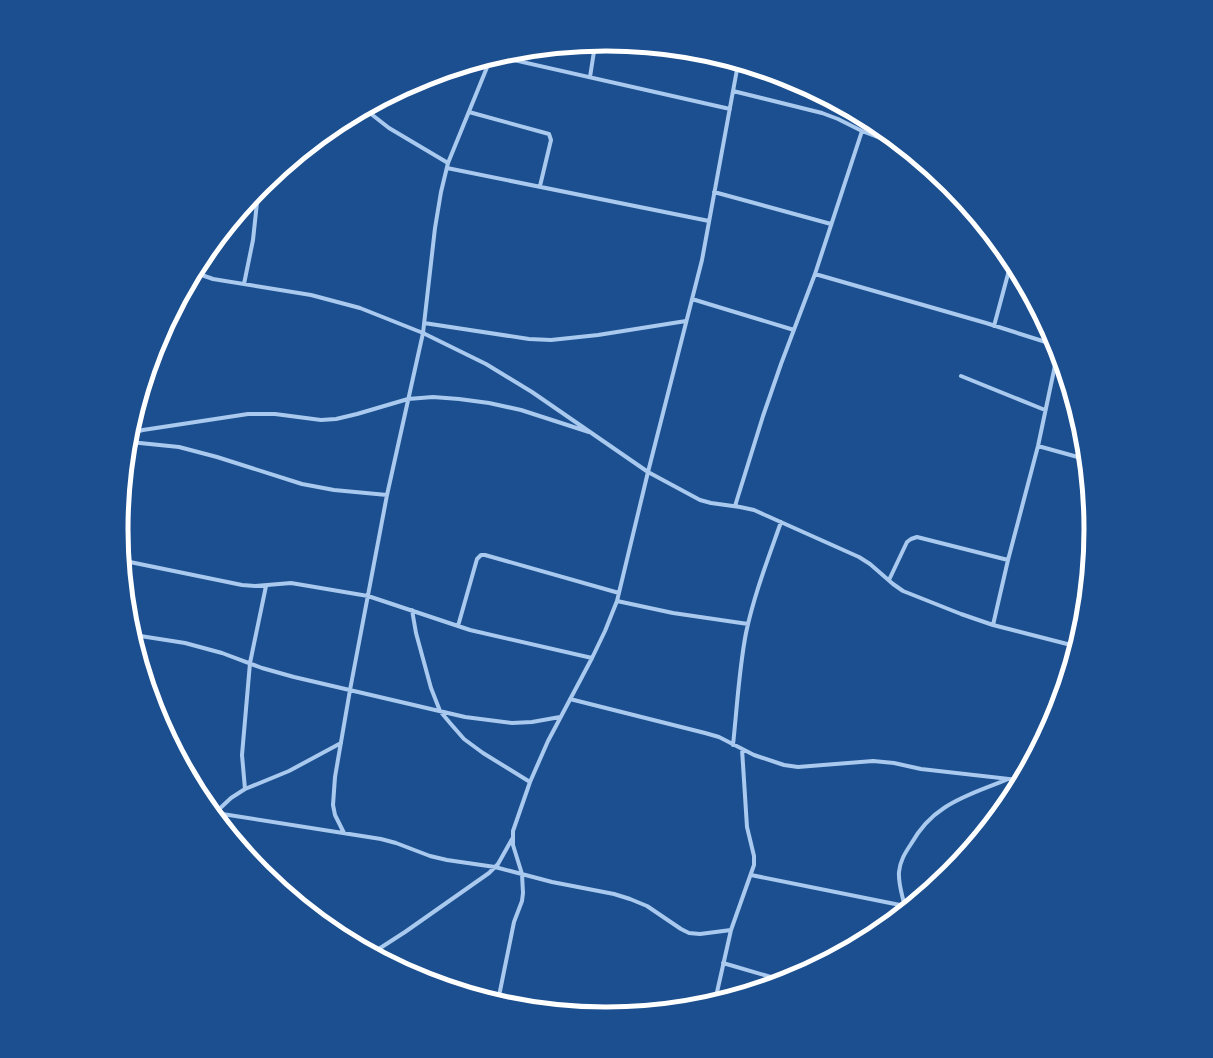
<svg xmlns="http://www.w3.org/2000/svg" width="1213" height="1058" font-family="Overpass,sans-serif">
<rect width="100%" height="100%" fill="#1b4f8f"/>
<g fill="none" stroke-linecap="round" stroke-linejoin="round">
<path stroke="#a9c9ee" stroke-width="4" d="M 500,57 L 730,109
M 590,77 L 595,45
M 733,91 L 822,113 L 838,119 L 862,131 L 901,146
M 366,110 L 389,128 L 448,163
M 469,112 L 549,134 L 551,140 L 540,186
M 447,168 L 709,221
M 714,192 L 831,224
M 196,273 L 213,279 L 311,295 L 360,308 L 423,333 L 486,364 L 532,392 L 648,472 L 700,500 L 711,503 L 740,507 L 754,510 L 859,557 L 870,564 L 893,584 L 903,591 L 961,614 L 993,625 L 1075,646
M 815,274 L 986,323 L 1052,344 C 1056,348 1057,351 1057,356 L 1038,446 L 1008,560 L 993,625
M 244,284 L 253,240 L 258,193
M 692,299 L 794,330
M 424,323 L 529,339 L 551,340 L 598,335 L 686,321
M 994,326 L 1008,274 L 1010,260
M 961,376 L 1045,410
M 131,433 L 143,430 L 248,414 L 275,414 L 321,420 L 336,419 L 357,414 L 408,399 L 433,397 L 459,399 L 489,403 L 521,410 L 589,432
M 130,442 L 179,447 L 217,457 L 302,484 L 334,490 L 387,495
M 1038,446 L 1085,459
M 735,506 L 763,416 L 781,364 L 815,274 L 862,131
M 125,561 L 242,585 L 255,586 L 291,583 L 368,596 L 470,630 L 592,658
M 889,580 L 907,542 L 911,539 L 917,537 L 1008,560
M 617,601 L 673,613 L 748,624
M 412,610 L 416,633 L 431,688 L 440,711 L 450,723 L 464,739 L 483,753 L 530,782
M 458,626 L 477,559 L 481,555 L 485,555 L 619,593
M 134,635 L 185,643 L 222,653 L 262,668 L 294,677 L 465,717 L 512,723 L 532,722 L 560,717
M 570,699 L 705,733 L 719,737 L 754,755 L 784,765 L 798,767 L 873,761 L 894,763 L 921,769 L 1019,780
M 733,745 C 737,708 739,669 746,633 C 754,595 768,559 781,522
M 245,789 L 242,755 L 250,663 L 266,586
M 215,813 L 231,798 L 245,789 L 289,771 L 341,743
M 216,813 L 381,839 L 396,843 L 430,856 L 447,860 L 495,867 L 552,882 L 614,894 L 630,899 L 647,906 L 681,929 L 689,933 L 700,934 L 731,930
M 344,833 L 335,815 L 333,805 L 335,777 L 350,690 L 387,495 L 423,333 L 435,228 L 441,192 L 448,163 L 490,60
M 751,875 L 905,906
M 905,908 C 903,897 898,884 899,872 C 900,861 905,853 911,844 C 919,830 930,817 944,808 C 963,795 987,788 1008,779
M 374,952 L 405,932 L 489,873 L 498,864 L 512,839
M 723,963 L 781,980
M 498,1001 L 514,922 L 522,901 L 523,893 L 522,874 L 513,845 L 513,831 L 530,782 L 548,741 L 592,658 L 605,631 L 617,601 L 648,472 L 702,260 L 738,64
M 715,1001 L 731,930 L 754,865 L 754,856 L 747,827 L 742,749"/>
</g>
<path d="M0 0H1213V1058H0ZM128 529a478 478 0 1 1 956 0a478 478 0 1 1-956 0Z" fill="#1b4f8f" fill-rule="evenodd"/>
<path fill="none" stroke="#fff" stroke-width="5" d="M128 529a478 478 0 1 1 956 0a478 478 0 1 1-956 0Z"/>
</svg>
